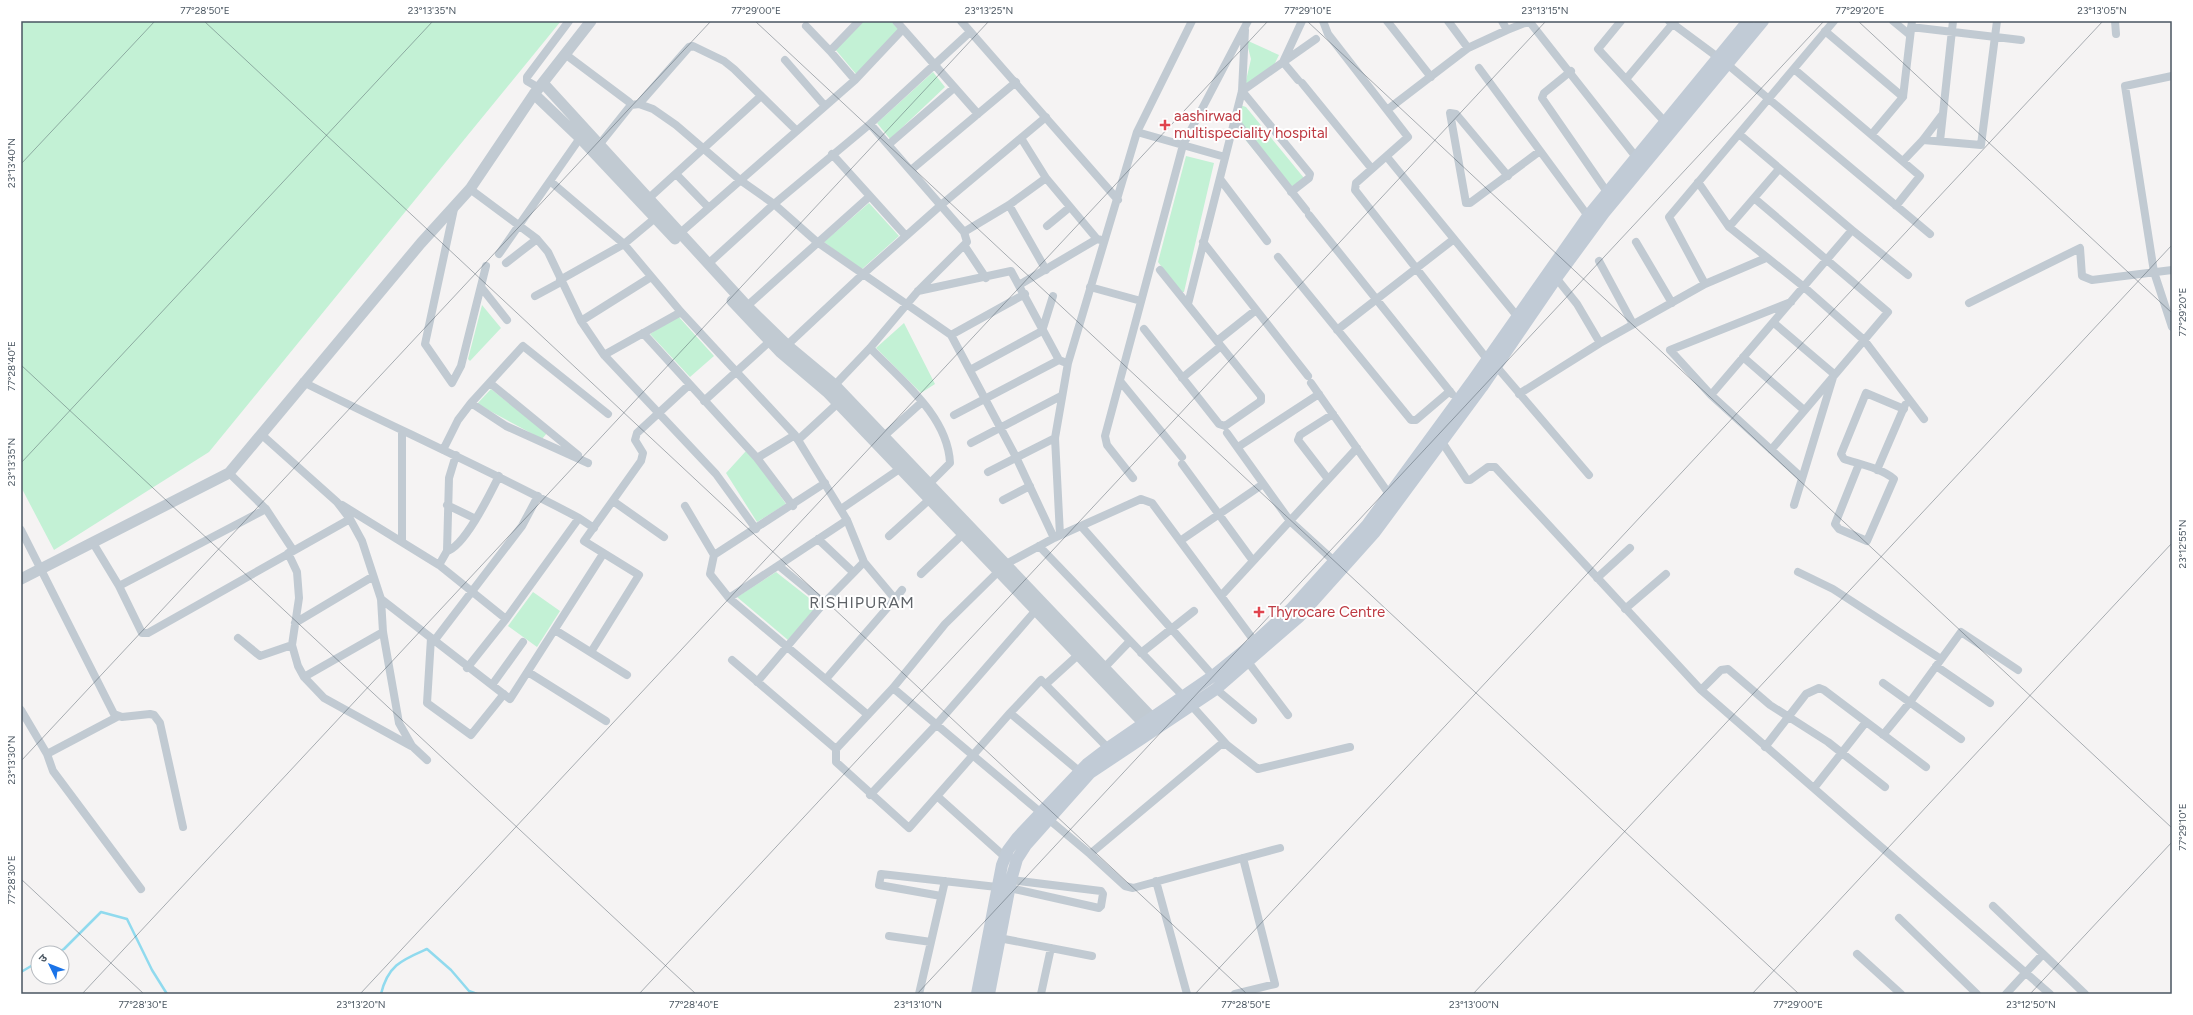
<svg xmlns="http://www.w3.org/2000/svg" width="2193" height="1015" font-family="Figtree,'Noto Sans Devanagari',sans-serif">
<rect width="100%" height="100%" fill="#f5f3f3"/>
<path fill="#c3f1d5" d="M 21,21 L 561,21 L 209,452 L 54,550 L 21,487 Z
M 864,21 L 891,21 L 899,30 L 856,74 L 835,49 Z
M 1246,40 L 1279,55 L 1273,67 L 1245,85 L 1251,59 Z
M 933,72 L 945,87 L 890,139 L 877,123 Z
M 1240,105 L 1246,107 L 1304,178 L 1287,190 L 1234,126 Z
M 1186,156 L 1214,163 L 1184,292 L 1181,292 L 1158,262 Z
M 869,203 L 899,236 L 861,270 L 824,242 Z
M 482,305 L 501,328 L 470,361 L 468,359 Z
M 678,316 L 714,356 L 690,377 L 650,334 Z
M 904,323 L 935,384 L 921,393 L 876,348 Z
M 491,389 L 547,433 L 542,439 L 477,404 Z
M 746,451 L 753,457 L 786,504 L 757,522 L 726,473 Z
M 776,572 L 818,605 L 788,640 L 737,597 Z
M 533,592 L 560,611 L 537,647 L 508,626 Z"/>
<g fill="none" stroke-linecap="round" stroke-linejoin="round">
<path stroke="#90daee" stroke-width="2.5" d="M 56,953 L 64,949 L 101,912 L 127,919 L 152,970 L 167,994
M 21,972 L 38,962
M 381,994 C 388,965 402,960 427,949 L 451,970 L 469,991 L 477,994"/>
<path stroke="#c1cad2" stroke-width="8" d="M 896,21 L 978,114
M 961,21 L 1118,200
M 1323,21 L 1328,34 L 1408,137 L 1356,183 L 1355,190 L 1487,359
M 1387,21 L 1431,77
M 1448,21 L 1468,48
M 1502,21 L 1507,30
M 1529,21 L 1636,157
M 1621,21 L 1598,49 L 1665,122
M 1669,21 L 1727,64 L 1930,234
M 1893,21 L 1910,35
M 2115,21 L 2116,34
M 806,26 L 830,51
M 1911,27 L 2021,40
M 1825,31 L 1903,97
M 565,54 L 629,102 L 631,105 L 599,145
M 785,60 L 825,106
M 1479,68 L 1588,216
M 1794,69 L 1920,176 L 1896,206
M 1571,71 L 1544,93 L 1542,98 L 1607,192
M 2172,76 L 2125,86 L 2154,272 L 2172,327
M 1627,78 L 1675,21
M 855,80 L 830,51 L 859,21
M 1298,80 L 1283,62 L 1302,21
M 1302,83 L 1372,169
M 539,88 L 527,81 L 527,77 L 569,21
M 639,104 L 689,47 L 693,46 L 724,61 L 734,69 L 796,130
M 631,105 L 639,104 L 653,109 L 676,125 L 740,180 L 774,204 L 817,242 L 951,335 L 1016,457 L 1054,538
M 1387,110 L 1468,48 L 1507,30 L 1530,21
M 1235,120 L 1306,210
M 1137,132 L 1225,157
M 1739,134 L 1852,230 L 1908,275
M 1872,134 L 1903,97 L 1912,21
M 1021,138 L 1046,178
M 1923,140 L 1981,145 L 1997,21
M 1940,141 L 1953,21
M 888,145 L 954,88
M 832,154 L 906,236
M 1387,157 L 1517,316
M 1903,161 L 1923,140 L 1942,115
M 911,170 L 1016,82
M 676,174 L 709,208
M 1508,176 L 1456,114 L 1450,113 L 1466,203 L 1470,203 L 1540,151
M 1220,179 L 1267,241
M 550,181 L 624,244 L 681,312 L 795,435 L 847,520 L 864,562 L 895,599 L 826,679
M 1698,182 L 1729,227 L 1804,287 L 1864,340 L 1924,419
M 470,189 L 537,239 L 548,252 L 581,321 L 604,355 L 716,474 L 756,529
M 1291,192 L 1309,178 L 1310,174 L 1242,91 L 1316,39
M 1754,198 L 1888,312 L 1771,450
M 648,199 L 761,96
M 1009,205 L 1046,270
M 454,209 L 425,344 L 452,383 L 461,366 L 486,266
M 1309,215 L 1452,394
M 1047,226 L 1070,207
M 1729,227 L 1779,169
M 964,232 L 1009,205 L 1046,178 L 1097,239
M 679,234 L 855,80 L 903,29
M 1203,242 L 1308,376
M 1636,242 L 1672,303
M 964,245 L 986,278
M 499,254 L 580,138
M 1278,257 L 1411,420 L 1416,420 L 1450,391
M 1599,261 L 1633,324
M 506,263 L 537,239
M 708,264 L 774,204 L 870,124 L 970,32
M 1553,274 L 1577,304 L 1600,343
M 560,280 L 624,244 L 654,219
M 1705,284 L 1669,217 L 1834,21
M 1019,285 L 1097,239 L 1101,240
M 481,287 L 507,320
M 1090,287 L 1141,301
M 918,291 L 1011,271 L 1059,360
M 535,296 L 561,282
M 1791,302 L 1670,350 L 1711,395 L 1801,477
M 1969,303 L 2080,248 L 2082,276 L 2092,280 L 2172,270
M 1188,304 L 1242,91 L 1245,30
M 747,306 L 870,196
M 581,321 L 651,277
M 1774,323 L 1834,374 L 1794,505
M 1144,329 L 1219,424 L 1225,426 L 1261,401 L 1261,396 L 1160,270
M 1337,330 L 1454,239
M 643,333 L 757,458 L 793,506
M 951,335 L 1025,294
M 1217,341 L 1256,310
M 784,348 L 862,275 L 941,205 L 1046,117
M 870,348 C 901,380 948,416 950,463 L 929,484
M 604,355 L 681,312
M 1743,357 L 1804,410
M 1496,366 L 1589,475
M 970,370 L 1042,331 L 1053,296
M 1182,378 L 1221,346
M 1120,381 L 1182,457
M 303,382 C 395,428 489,470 579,518 L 506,619 L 467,668
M 490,383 L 578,455
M 1311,383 L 1389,494
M 832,388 L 870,348 L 918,291 L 967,242 L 964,232 L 870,124
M 1519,394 L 1600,343 L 1705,284 L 1766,258
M 1711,395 L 1852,230
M 704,401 L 769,342
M 471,403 L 506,426 L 588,463
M 954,415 L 1059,360 L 1064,362
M 1227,433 L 1290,521 L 1334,561
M 262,435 L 337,502 L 350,519 L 362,541 L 381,599 L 383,632 L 399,723 L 412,746 L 427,760
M 884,436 L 922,402
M 798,440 L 838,403
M 1442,442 L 1467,480 L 1470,480 L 1488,467 L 1495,467 L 1701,690 L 2050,994
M 971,443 L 1061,396
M 1238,447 L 1319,394
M 443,450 L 458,420 L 471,403 L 523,346 L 608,414
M 757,458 L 795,435
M 1182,464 L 1253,561
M 1859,464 L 1835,524 L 1839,529 L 1867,541 L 1894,479 C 1881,468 1859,464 1844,459 L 1841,454 L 1866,393 L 1904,409
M 1877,470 L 1905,405
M 988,472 L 1055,438
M 229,473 L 266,509 L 293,550
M 1133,478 L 1107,445 L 1105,436 L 1183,145 L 1248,21
M 1328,479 L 1298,440 L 1300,435 L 1333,414
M 1003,500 L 1030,486
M 613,501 L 664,537
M 342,505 L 439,565 L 506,619
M 447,505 L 476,519
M 685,506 L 714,555 L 710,574 L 729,598 L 868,715
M 266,509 L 119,586 L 142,633 L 148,633 L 350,519
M 841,509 L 901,468
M 579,518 L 594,528
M 1081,526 L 1213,676
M 21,530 L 114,714 L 122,717 L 150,714 L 154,715 L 160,723 L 183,827
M 1060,535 L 1055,438 L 1068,363 L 1137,132 L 1192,21
M 889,536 L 930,499
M 818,539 L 853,572
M 1180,541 L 1263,484
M 402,542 L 402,432
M 93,543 L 119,586
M 1039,546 L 1184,697
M 447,551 C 465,546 490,494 499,476
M 288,553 L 297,572 L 299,598 L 292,645 L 298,666 L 304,677 L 324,698 L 411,746
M 714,555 L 825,483
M 439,565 L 447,551 L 449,478 L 456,455
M 779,566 L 824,603
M 1798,572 L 1833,589 L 1941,659
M 921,574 L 963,534
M 1597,578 L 1630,548
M 1221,596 L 1357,448
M 729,598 L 847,520
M 381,599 L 510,699 L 603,554
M 895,599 L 902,590
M 1625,609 L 1666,574
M 295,623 L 372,577
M 555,630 L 627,675
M 238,638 L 260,656 L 292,645
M 431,638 L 427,703 L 471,735 L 504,694
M 434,641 L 522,526 L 538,496
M 591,652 L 639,575 L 584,541 L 641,461 L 643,453 L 635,440 L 637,433 L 689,385
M 1141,653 L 1194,611
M 732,660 L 836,749 L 836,762 L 909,828 L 1010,713 L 1041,680 L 1108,748
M 1248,662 L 1288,715
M 1936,666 L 1990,703
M 1105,667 L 1129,642
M 528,672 L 606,721
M 304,677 L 383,632
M 757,682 L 824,603 L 864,562
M 1883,683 L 1961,739
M 1046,684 L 1078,655
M 492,685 L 523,642
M 893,688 L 1090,854 L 1125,886 L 1133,888 L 1280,848
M 1216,689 L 1253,720
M 1701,690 L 1721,670 L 1728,669 L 1770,705 L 1828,742 L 1885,787
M 1192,706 L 1227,745
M 21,710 L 47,754 L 117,717
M 1010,713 L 1079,771
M 1883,735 L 1910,702 L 1961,632 L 2018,670
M 1765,747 L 1806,694 L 1819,688 L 1824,690 L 1926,767
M 836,749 L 893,688 L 945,624 L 1006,564 L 1054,538 L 1141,499 L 1152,503 L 1258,646
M 47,754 L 53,771 L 141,889
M 1814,788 L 1866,722
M 870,795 L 937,724 L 1036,610
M 937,796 L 1005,857
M 1090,854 L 1220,745 L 1227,745 L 1258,769 L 1350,747
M 1156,881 L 1187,994
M 1010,888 L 1099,908 L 1101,906 L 1103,894 L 1101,891 L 1011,880
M 941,896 L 879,885 L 881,874 L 997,887
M 1993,906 L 2085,994
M 1899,918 L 1977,994
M 889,936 L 931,942
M 999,938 L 1092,956
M 1857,954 L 1901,994
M 919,994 L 945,881
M 1041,994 L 1051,948
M 1235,994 L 1275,984 L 1243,858
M 2006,994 L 2043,954"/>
<path stroke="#c1cad2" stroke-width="11" d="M 543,83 L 747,306 L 787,345 L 835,385 L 1158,724
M 534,94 L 580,138 L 675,239
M 732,301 L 780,352 L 827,392 L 1150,730
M 21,579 L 229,473 L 421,243 L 470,189 L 534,94 L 591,21"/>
<path stroke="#c1cbd6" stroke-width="12" d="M 977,994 L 1002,865 L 1008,850 L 1017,838 L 1087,764 L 1108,748 L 1213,676 L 1255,642 L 1291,609 L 1367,525 L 1473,380 L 1588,216 L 1748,21
M 989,994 L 1011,880 L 1017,859 L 1026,845 L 1090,773 L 1216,689 L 1299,617 L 1375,532 L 1482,387 L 1557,277 L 1604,213 L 1763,21"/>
</g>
<path fill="none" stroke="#4a5661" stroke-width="1" stroke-opacity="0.45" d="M 204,21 L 1247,994M 755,21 L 1799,994M 1307,21 L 2172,828M 1858,21 L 2172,313M 21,164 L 155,21M 21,365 L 696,994M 21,463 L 433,21M 21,761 L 711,21M 21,879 L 144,994M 82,994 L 989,21M 360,994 L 1268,21M 639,994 L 1546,21M 917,994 L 1824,21M 1195,994 L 2103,21M 1473,994 L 2172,245M 1752,994 L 2172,543M 2030,994 L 2172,842"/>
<g fill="#e0444e" stroke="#fff" stroke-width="1.5">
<path d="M1163 119h4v4h4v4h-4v4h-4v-4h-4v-4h4z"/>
<path d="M1257 606h4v4h4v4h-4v4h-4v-4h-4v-4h4z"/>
</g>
<g text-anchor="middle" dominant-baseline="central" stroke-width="4" stroke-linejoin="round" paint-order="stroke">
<g font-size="15" fill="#be3a42" stroke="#fff" text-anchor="start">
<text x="1174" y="116">aashirwad<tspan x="1174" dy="17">multispeciality hospital</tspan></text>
<text x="1268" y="612">Thyrocare Centre</text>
</g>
<g font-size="16" letter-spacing="1" fill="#5f6368" stroke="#fff">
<text x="862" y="602">RISHIPURAM</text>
</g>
</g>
<rect width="2193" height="1015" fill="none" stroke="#ffffff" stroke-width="44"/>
<g transform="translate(50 965) rotate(313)"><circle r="19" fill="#ffffff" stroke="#b7bbc0"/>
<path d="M0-3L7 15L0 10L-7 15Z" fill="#1a73e8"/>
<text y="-6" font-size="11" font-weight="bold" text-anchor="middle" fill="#4a5661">उ</text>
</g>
<rect x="22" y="22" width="2149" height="971" fill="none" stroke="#4a5661" stroke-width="1.5"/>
<g font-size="10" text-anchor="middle" fill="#4a5661">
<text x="205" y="14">77°28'50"E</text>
<text x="432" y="14">23°13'35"N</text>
<text x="756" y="14">77°29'00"E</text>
<text x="989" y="14">23°13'25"N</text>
<text x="1308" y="14">77°29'10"E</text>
<text x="1545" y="14">23°13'15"N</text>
<text x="1860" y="14">77°29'20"E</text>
<text x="2102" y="14">23°13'05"N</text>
<text transform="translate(11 163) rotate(-90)" y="4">23°13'40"N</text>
<text transform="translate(2182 312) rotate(-90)" y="4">77°29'20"E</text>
<text transform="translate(11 366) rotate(-90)" y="4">77°28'40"E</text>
<text transform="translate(11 462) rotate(-90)" y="4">23°13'35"N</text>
<text transform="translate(2182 544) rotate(-90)" y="4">23°12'55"N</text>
<text transform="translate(11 760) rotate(-90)" y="4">23°13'30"N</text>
<text transform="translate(2182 827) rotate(-90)" y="4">77°29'10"E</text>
<text transform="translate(11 880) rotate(-90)" y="4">77°28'30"E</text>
<text x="143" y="1008">77°28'30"E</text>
<text x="361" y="1008">23°13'20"N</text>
<text x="694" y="1008">77°28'40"E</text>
<text x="918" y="1008">23°13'10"N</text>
<text x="1246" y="1008">77°28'50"E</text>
<text x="1474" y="1008">23°13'00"N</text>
<text x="1798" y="1008">77°29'00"E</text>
<text x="2031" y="1008">23°12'50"N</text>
</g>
</svg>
